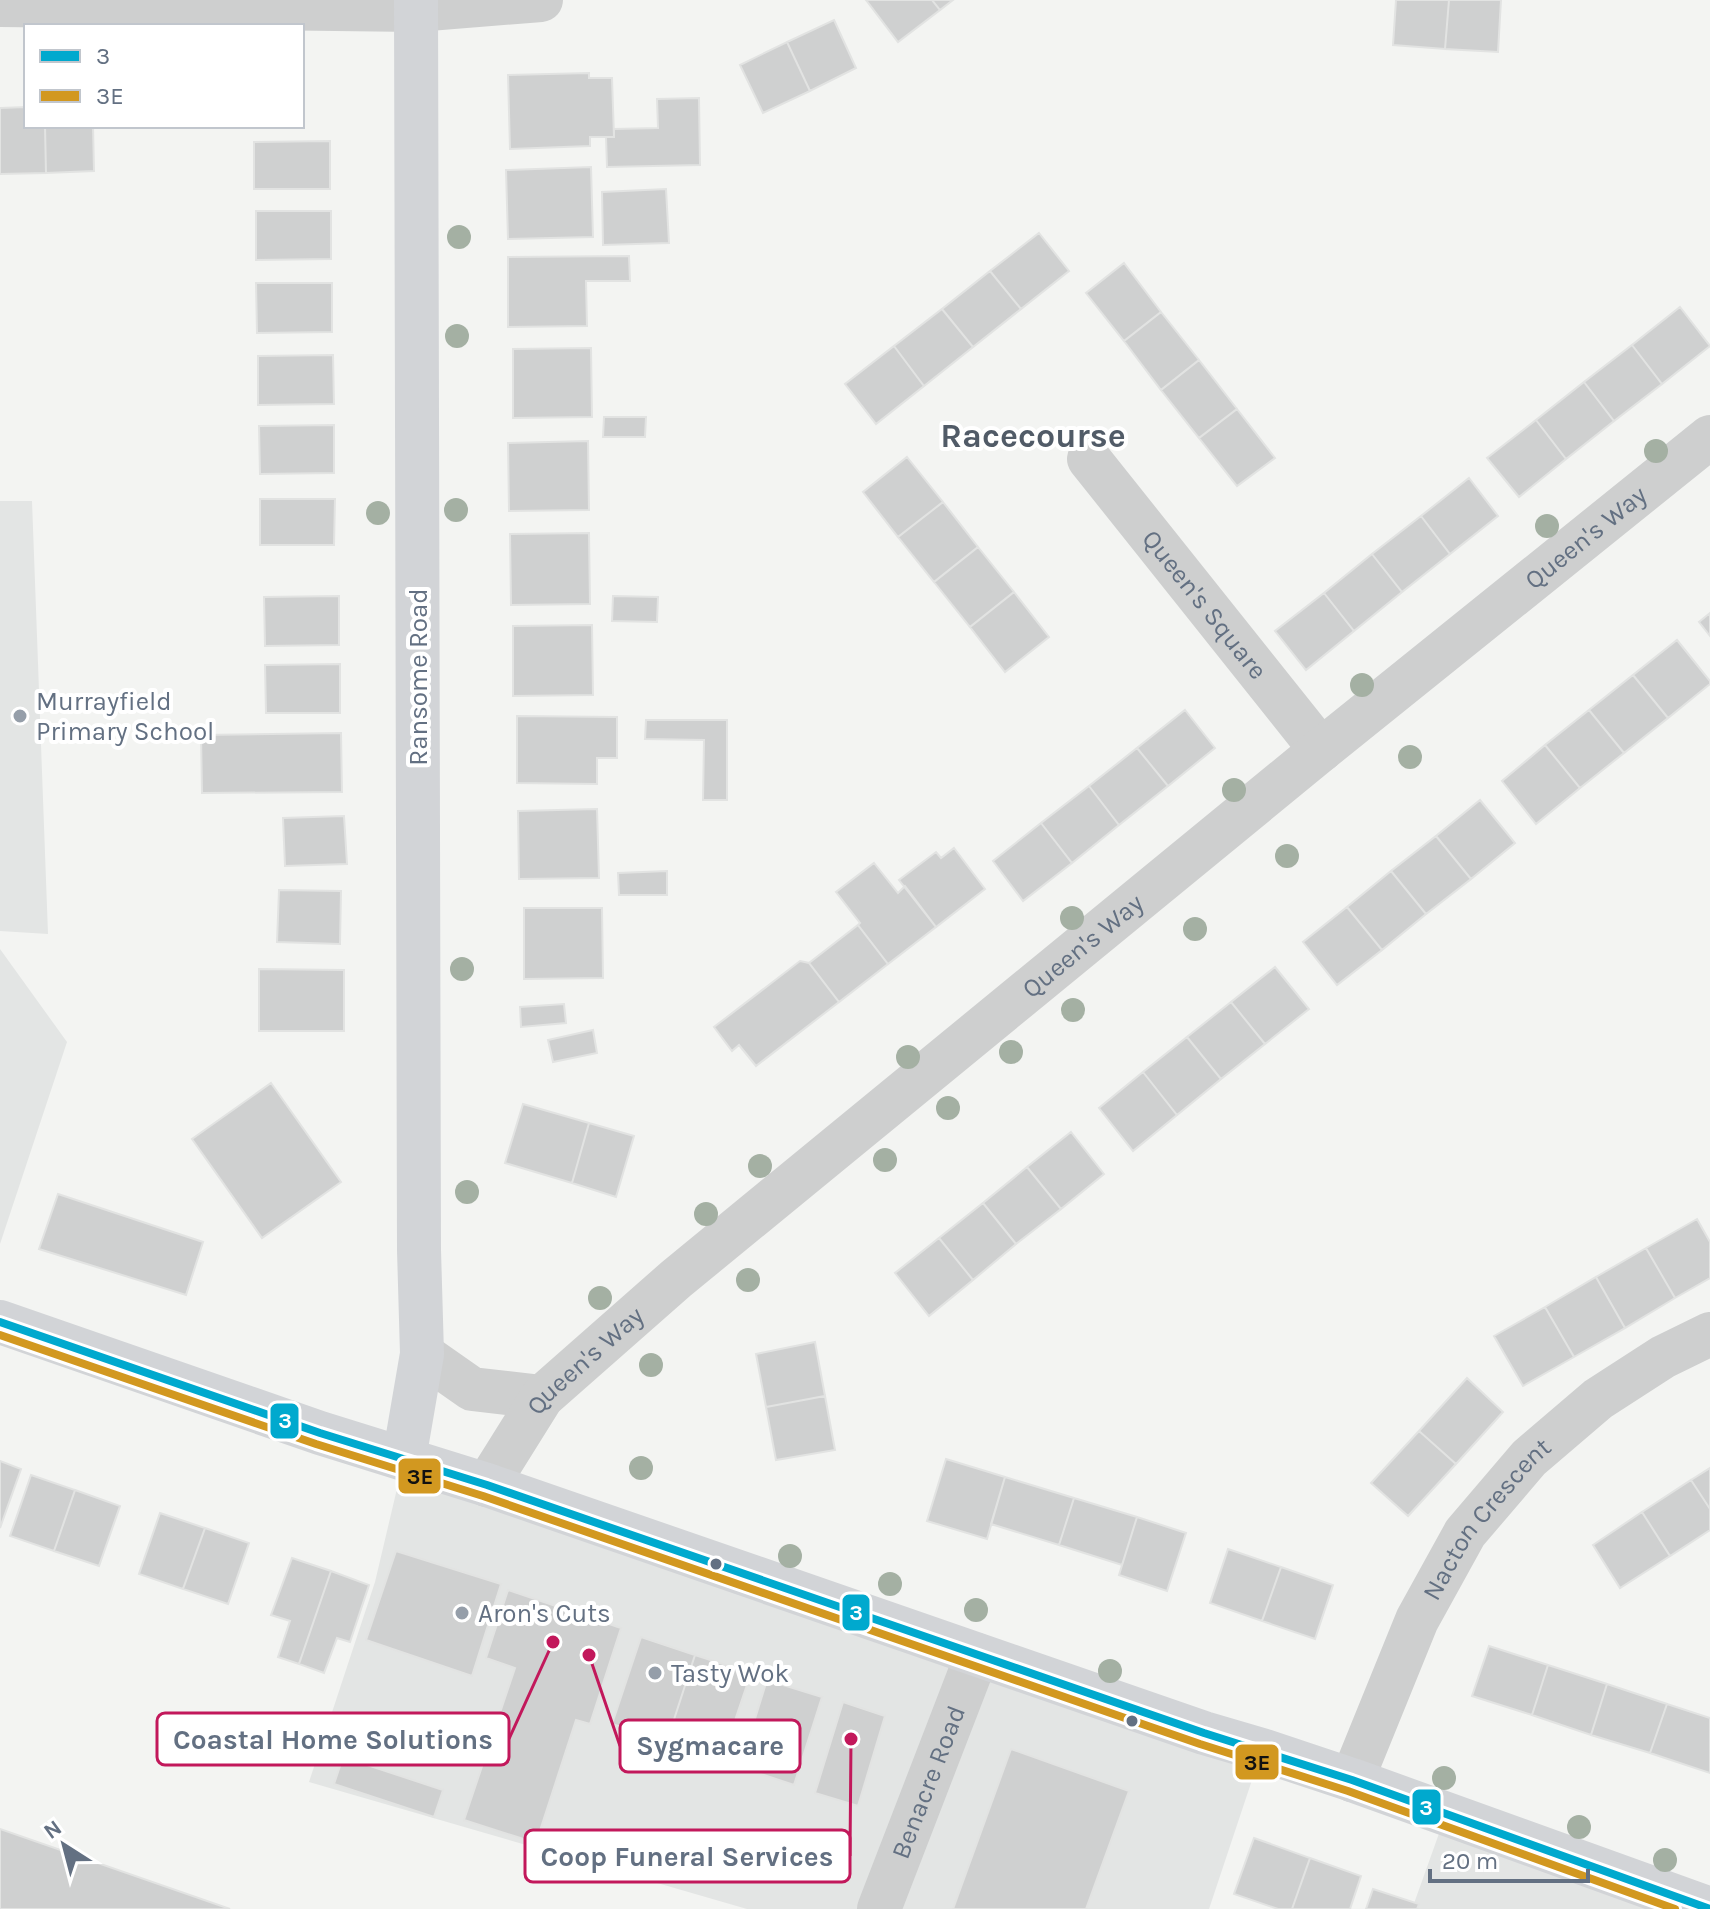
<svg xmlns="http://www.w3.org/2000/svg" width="1710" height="1909" font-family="Karla,sans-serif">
<rect width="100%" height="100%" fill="#f3f4f2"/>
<path fill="#e3e5e4" d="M 0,501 L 32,501 L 48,934 L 0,931 Z
M 0,949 L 67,1042 L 0,1244 Z
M 404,1459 L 1262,1750 L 1209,1909 L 747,1909 L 309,1782 L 375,1582 Z
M 1446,1814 L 1710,1909 L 1412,1909 Z"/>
<path fill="#cfd0d0" stroke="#e2e3e2" stroke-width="2" d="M 866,0 L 932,0 L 940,10 L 898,42 Z
M 932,0 L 953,0 L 940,10 Z
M 1396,0 L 1449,0 L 1445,49 L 1393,45 Z
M 1449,0 L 1501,0 L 1498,52 L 1445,49 Z
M 834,20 L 856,68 L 810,91 L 787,42 Z
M 787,42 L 810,91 L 763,113 L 740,65 Z
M 589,73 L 589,78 L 612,78 L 614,137 L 590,137 L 590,146 L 510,149 L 508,75 Z
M 699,98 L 700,165 L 607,167 L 606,137 L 614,137 L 614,129 L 658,128 L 657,99 Z
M 26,107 L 26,126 L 45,126 L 46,173 L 0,174 L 0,108 Z
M 45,126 L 93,126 L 94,171 L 46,173 Z
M 330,141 L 330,189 L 254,189 L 254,142 Z
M 591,167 L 593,237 L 508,239 L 506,170 Z
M 666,189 L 669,243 L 603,245 L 602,192 Z
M 256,211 L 331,211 L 331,259 L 256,260 Z
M 1039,233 L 1069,271 L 1021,309 L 990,271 Z
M 629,256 L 630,281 L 586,281 L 587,326 L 508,327 L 508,257 Z
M 1124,263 L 1161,312 L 1124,341 L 1086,293 Z
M 990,271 L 1021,309 L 973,347 L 942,309 Z
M 256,283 L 332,283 L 332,332 L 257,333 Z
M 1680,307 L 1710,346 L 1662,384 L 1632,345 Z
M 942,309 L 973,347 L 924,386 L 894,346 Z
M 1161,312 L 1199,360 L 1161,390 L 1124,341 Z
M 1632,345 L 1662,384 L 1614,421 L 1584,382 Z
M 894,346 L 924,386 L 876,424 L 845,384 Z
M 591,348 L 592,417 L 513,418 L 513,349 Z
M 333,355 L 334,404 L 258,405 L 258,356 Z
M 1199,360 L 1237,409 L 1199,438 L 1161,390 Z
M 1584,382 L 1614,421 L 1566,459 L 1536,420 Z
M 1237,409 L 1275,458 L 1237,486 L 1199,438 Z
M 604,417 L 646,417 L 645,437 L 603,437 Z
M 1536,420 L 1566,459 L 1519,497 L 1487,458 Z
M 334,425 L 334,473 L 260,474 L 259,426 Z
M 588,441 L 589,510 L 509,511 L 508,443 Z
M 907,457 L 943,502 L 898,537 L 863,492 Z
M 1469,478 L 1498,516 L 1450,554 L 1421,516 Z
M 260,499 L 335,499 L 334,545 L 260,545 Z
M 943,502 L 978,547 L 934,582 L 898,537 Z
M 1421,516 L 1450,554 L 1402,592 L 1372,554 Z
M 589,533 L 590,604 L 511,605 L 510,534 Z
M 978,547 L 1014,592 L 970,627 L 934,582 Z
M 1372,554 L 1402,592 L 1354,631 L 1324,593 Z
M 1014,592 L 1049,637 L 1005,672 L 970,627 Z
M 1324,593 L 1354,631 L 1306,670 L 1275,631 Z
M 339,596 L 339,645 L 265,646 L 264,597 Z
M 613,596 L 658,597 L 657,622 L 612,621 Z
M 1710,613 L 1710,636 L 1699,622 Z
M 592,625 L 593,695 L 513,696 L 513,626 Z
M 1677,640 L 1710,681 L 1710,684 L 1668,718 L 1633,675 Z
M 340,664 L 340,713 L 266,713 L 265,665 Z
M 1633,675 L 1668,718 L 1624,753 L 1589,710 Z
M 1185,710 L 1215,748 L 1168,786 L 1137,748 Z
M 1589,710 L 1624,753 L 1580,788 L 1545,745 Z
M 517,716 L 617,717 L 617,758 L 597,758 L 597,784 L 517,783 Z
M 646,720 L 727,720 L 727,800 L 703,800 L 704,740 L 645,739 Z
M 341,733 L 342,792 L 202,793 L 201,735 Z
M 1545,745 L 1580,788 L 1536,824 L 1502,781 Z
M 1137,748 L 1168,786 L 1119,825 L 1089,786 Z
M 1089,786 L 1119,825 L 1072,863 L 1041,823 Z
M 1480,800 L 1515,843 L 1471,879 L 1436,836 Z
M 597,809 L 599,878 L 519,879 L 518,811 Z
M 344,816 L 347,864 L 285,866 L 283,818 Z
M 1041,823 L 1072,863 L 1023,901 L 993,861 Z
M 1436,836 L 1471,879 L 1426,914 L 1391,871 Z
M 954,848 L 985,889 L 936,927 L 899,880 L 936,852 L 941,858 Z
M 874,863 L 898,893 L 905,886 L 936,927 L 888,964 L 858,925 L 860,923 L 836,892 Z
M 667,871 L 667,895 L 619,895 L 618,873 Z
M 1391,871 L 1426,914 L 1382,950 L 1347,907 Z
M 279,890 L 341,891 L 340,944 L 277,942 Z
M 1347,907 L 1382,950 L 1337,985 L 1303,942 Z
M 524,908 L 602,908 L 603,978 L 524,979 Z
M 858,925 L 888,964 L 839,1002 L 809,963 Z
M 800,961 L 809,963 L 839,1002 L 756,1066 L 739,1045 L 732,1051 L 714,1027 Z
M 1275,967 L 1309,1009 L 1265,1044 L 1231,1002 Z
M 259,969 L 344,970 L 344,1031 L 259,1031 Z
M 1231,1002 L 1265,1044 L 1221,1079 L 1187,1037 Z
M 564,1004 L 566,1023 L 521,1027 L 520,1007 Z
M 593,1030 L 597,1053 L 553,1062 L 548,1040 Z
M 1187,1037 L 1221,1079 L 1177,1115 L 1143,1072 Z
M 1143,1072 L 1177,1115 L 1133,1151 L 1099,1108 Z
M 271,1083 L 341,1182 L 262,1238 L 192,1139 Z
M 523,1104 L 589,1123 L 572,1183 L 505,1163 Z
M 589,1123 L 634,1136 L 616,1197 L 572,1183 Z
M 1071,1132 L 1104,1174 L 1061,1209 L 1027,1167 Z
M 1027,1167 L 1061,1209 L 1016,1244 L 983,1203 Z
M 58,1194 L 203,1242 L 186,1295 L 39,1249 Z
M 983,1203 L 1016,1244 L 973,1280 L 939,1238 Z
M 1697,1219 L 1710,1242 L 1710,1278 L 1675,1298 L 1646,1248 Z
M 939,1238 L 973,1280 L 929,1316 L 895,1273 Z
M 1646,1248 L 1675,1298 L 1625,1328 L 1596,1277 Z
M 1596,1277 L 1625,1328 L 1574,1357 L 1545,1307 Z
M 1545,1307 L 1574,1357 L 1523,1386 L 1494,1336 Z
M 815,1342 L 825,1396 L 766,1407 L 756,1354 Z
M 1467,1378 L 1503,1412 L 1456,1464 L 1419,1431 Z
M 825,1396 L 835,1450 L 776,1460 L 766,1407 Z
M 1419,1431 L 1456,1464 L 1408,1516 L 1371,1483 Z
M 946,1459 L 1005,1477 L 987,1539 L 927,1521 Z
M 0,1461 L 21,1469 L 0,1528 Z
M 1710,1468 L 1710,1509 L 1691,1480 Z
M 31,1475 L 75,1490 L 54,1551 L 10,1536 Z
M 1005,1477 L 1074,1498 L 1059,1545 L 991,1524 Z
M 1691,1480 L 1710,1509 L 1710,1530 L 1670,1556 L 1642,1512 Z
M 75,1490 L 120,1506 L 99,1566 L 54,1551 Z
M 1074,1498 L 1137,1517 L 1122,1565 L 1059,1545 Z
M 1642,1512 L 1670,1556 L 1620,1588 L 1593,1545 Z
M 160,1513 L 205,1528 L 183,1589 L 139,1574 Z
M 1137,1517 L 1186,1533 L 1167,1591 L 1119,1575 Z
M 205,1528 L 249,1543 L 228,1604 L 183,1589 Z
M 1228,1549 L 1281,1567 L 1262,1621 L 1210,1603 Z
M 396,1551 L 501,1584 L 472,1676 L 366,1640 Z
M 292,1558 L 331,1571 L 299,1664 L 278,1657 L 290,1621 L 271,1615 Z
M 1281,1567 L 1333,1585 L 1315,1639 L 1262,1621 Z
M 331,1571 L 369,1585 L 350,1642 L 337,1638 L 324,1673 L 299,1664 Z
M 508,1590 L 621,1628 L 590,1724 L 576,1720 L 536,1843 L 464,1820 L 515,1668 L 486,1658 Z
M 641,1637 L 695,1655 L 667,1741 L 612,1724 Z
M 1489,1646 L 1548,1665 L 1532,1715 L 1472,1696 Z
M 695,1655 L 751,1673 L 725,1750 L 704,1743 L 695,1773 L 665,1763 L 672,1742 L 667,1741 Z
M 1548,1665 L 1607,1684 L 1591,1735 L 1532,1715 Z
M 767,1680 L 822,1697 L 794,1785 L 740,1767 Z
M 1607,1684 L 1667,1704 L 1650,1753 L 1591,1735 Z
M 843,1702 L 885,1716 L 858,1806 L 815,1793 Z
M 1667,1704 L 1710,1718 L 1710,1773 L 1650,1753 Z
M 1011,1749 L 1129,1791 L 1086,1909 L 953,1909 Z
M 343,1757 L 443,1790 L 434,1817 L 334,1784 Z
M 0,1829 L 230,1909 L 0,1909 Z
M 1254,1838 L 1310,1858 L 1292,1909 L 1278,1909 L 1234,1894 Z
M 1310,1858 L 1361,1876 L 1350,1909 L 1292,1909 Z
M 1373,1889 L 1419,1904 L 1417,1909 L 1366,1909 Z"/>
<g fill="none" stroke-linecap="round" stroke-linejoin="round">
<g stroke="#cecfcf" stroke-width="44">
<path d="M 0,5 L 416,10 L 541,0"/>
<path id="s1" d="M 1089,459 L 1321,750"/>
<path d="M 422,1354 L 472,1389 L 542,1397"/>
<path id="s2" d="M 487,1485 L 542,1397 L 676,1279 L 1321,750 L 1710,437"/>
<path id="s3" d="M 1352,1780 L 1417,1620 L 1465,1533 L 1529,1458 L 1598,1399 L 1663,1357 L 1710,1334"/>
<path id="s4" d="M 879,1909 L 977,1655"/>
</g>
<path stroke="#d2d4d7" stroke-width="44" d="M 0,1322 L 320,1433 L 487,1485 L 1204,1733 L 1262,1750 L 1352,1780 L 1710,1909
M 404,1459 L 422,1354 L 419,1250 L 416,0"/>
<g stroke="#fff" stroke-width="14">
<path id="bus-1" d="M 0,1322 L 320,1433 L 487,1485 L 1204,1733 L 1352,1780 L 1710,1909"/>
</g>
<g stroke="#fff" stroke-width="14">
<path id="bus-2" d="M 0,1335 L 316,1444 L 483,1496 L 1200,1744 L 1348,1791 L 1675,1909"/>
</g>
<use href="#bus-1" stroke="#00a9ce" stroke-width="8"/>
<use href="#bus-2" stroke="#d29820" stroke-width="8"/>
</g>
<g fill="#a4b0a3">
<circle cx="459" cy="237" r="12"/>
<circle cx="457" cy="336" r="12"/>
<circle cx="1656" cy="451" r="12"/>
<circle cx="456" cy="510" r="12"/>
<circle cx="378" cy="513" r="12"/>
<circle cx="1547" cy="526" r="12"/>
<circle cx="1362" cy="685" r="12"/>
<circle cx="1410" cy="757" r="12"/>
<circle cx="1234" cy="790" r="12"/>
<circle cx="1287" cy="856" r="12"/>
<circle cx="1072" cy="918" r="12"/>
<circle cx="1195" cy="929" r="12"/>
<circle cx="462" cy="969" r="12"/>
<circle cx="1073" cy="1010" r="12"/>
<circle cx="1011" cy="1052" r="12"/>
<circle cx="908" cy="1057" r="12"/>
<circle cx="948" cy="1108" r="12"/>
<circle cx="885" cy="1160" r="12"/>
<circle cx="760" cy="1166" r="12"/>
<circle cx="467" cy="1192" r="12"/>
<circle cx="706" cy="1214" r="12"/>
<circle cx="748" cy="1280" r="12"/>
<circle cx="600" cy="1298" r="12"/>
<circle cx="651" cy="1365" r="12"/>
<circle cx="641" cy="1468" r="12"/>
<circle cx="790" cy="1556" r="12"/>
<circle cx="890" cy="1584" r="12"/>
<circle cx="976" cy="1610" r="12"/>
<circle cx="1110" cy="1671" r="12"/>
<circle cx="1444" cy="1778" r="12"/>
<circle cx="1579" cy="1827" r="12"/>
<circle cx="1665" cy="1860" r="12"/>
</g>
<g fill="#959ea9" stroke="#fff" stroke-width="3">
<circle cx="20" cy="716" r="8"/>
<circle cx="462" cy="1613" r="8"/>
<circle cx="655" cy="1673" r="8"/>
</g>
<g fill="#637082" stroke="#fff" stroke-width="3">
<circle cx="716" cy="1564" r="7"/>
<circle cx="1132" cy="1721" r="7"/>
</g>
<g text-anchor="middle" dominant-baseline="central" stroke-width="8" stroke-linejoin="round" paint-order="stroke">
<g font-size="26" fill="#637082" stroke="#fff">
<text stroke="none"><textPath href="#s2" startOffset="1456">Queen's Way</textPath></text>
<text stroke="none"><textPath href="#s1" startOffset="186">Queen's Square</textPath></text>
<text transform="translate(418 677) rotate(-90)">Ransome Road</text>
<text stroke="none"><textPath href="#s2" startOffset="808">Queen's Way</textPath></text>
<text stroke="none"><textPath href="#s2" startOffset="160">Queen's Way</textPath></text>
<text stroke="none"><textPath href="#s3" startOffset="296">Nacton Crescent</textPath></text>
<text stroke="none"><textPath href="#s4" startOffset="136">Benacre Road</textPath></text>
</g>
<g font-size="26" fill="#637082" stroke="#fff" text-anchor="start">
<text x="36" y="701">Murrayfield<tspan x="36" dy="30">Primary School</tspan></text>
<text x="478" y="1613">Aron's Cuts</text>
<text x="671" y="1673">Tasty Wok</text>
</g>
<g font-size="34" font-weight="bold" fill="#515b67" stroke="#fff">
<text x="1033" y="436">Racecourse</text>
</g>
</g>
<path fill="none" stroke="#c2185b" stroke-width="3" d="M553 1642L509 1739M589 1655L620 1746M851 1739L850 1856"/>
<g fill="#c2185b" stroke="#fff" stroke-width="3">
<circle cx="553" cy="1642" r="8"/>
<circle cx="589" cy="1655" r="8"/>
<circle cx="851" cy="1739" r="8"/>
</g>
<g fill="#fff" stroke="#c2185b" stroke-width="3">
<rect x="157" y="1713" width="352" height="52" rx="8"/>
<rect x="620" y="1720" width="180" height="52" rx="8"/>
<rect x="525" y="1830" width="325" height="52" rx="8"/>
</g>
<g font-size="28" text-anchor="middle" font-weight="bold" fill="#637082">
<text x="333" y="1749">Coastal Home Solutions</text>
<text x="710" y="1755">Sygmacare</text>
<text x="687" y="1866">Coop Funeral Services</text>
</g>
<g stroke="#fff" stroke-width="3">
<rect x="269" y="1402" width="31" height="38" rx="8" fill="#00a9ce"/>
<rect x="397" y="1457" width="45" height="38" rx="8" fill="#d29820"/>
<rect x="841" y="1593" width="30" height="39" rx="8" fill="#00a9ce"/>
<rect x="1234" y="1743" width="46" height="38" rx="8" fill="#d29820"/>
<rect x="1411" y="1788" width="31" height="38" rx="8" fill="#00a9ce"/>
</g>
<g font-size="22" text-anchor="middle" font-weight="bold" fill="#fff">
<text x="285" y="1428">3</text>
<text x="856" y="1620">3</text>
<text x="1426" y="1815">3</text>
</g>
<g font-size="22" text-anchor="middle" font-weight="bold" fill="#111">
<text x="420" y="1484">3E</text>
<text x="1257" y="1770">3E</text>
</g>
<rect x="24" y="24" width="280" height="104" fill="#ffffff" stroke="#c1c6cd" stroke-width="2"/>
<rect x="40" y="50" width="40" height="12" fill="#00a9ce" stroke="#c1c6cd" stroke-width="2"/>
<text x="96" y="64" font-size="24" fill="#637082">3</text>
<rect x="40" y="90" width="40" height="12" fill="#d29820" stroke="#c1c6cd" stroke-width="2"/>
<text x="96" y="104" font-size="24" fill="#637082">3E</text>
<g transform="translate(64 1845) rotate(324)" stroke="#ffffff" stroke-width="6" paint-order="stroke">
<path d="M0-6L14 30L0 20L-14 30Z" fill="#637082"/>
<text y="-12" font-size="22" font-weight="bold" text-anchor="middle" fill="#637082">N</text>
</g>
<path d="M1430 1869v12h158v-12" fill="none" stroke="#637082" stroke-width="4"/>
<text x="1442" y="1869" font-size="24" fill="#637082" stroke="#ffffff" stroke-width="6" paint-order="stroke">20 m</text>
</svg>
